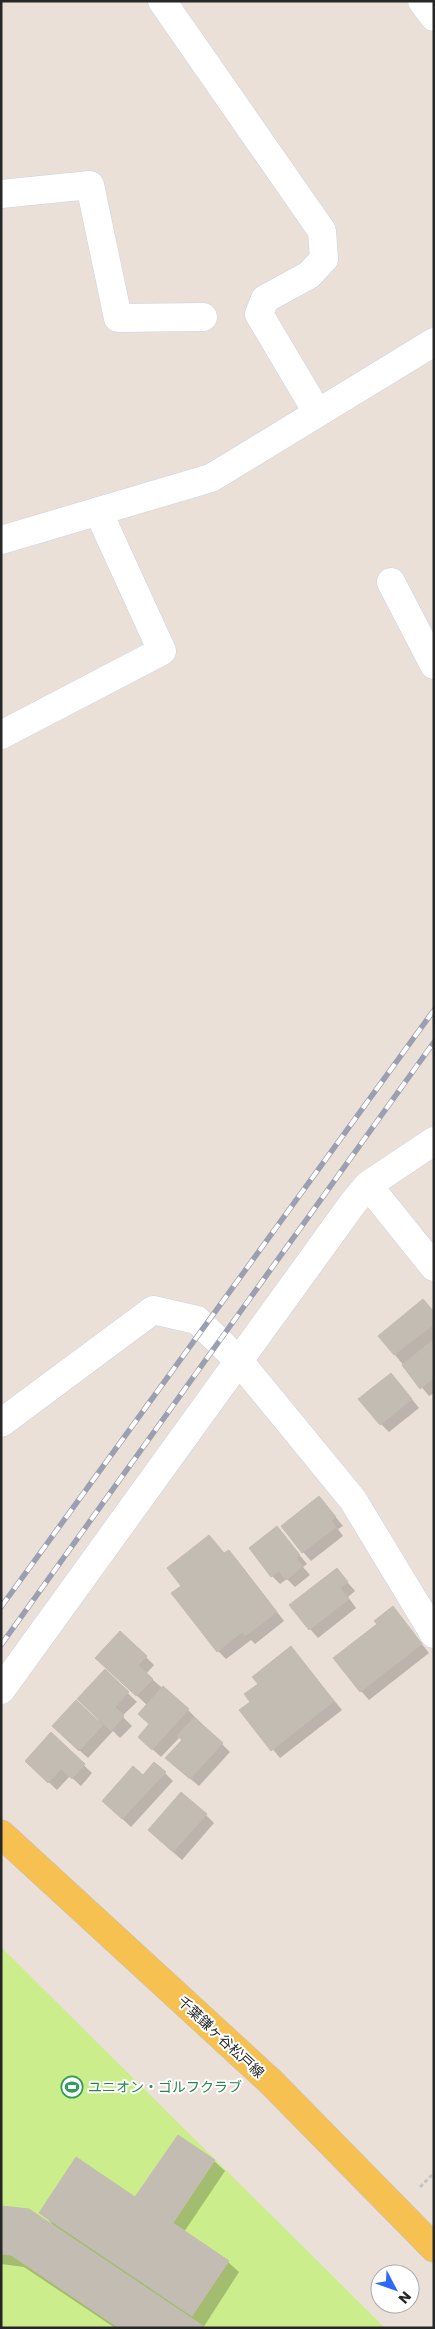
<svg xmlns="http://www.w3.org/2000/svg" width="435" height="2329" font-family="Poppins,'Noto Sans JP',sans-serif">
<rect width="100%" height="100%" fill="#eae0d7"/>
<path fill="#cbed8b" d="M 1,1947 L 385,2328 L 1,2328 Z"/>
<path fill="#0003" d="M 423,1301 L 434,1312 L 434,1393 L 429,1396 L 395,1355 Z
M 399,1383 L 419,1408 L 389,1432 L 381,1424 Z
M 319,1497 L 343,1526 L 338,1529 L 343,1536 L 311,1561 L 303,1552 Z
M 277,1528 L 307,1564 L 303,1567 L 310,1575 L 295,1587 L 287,1579 L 280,1584 L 272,1576 Z
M 209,1536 L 225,1554 L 229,1551 L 237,1560 L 284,1621 L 255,1644 L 251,1640 L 226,1659 L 218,1651 L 182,1586 Z
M 337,1570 L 355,1591 L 348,1597 L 356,1608 L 318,1638 L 310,1629 Z
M 393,1608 L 429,1653 L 369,1700 L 361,1691 L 379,1625 Z
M 290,1647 L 342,1710 L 280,1758 L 240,1710 L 252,1702 L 259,1684 Z
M 146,1657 L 154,1665 L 146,1674 L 188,1710 L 230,1752 L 199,1786 L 175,1766 L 183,1740 L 180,1737 L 161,1757 L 148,1745 L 151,1724 L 147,1705 L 105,1666 Z
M 105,1671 L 137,1702 L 122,1716 L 132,1726 L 120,1738 L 113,1731 L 88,1758 L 62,1735 L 100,1720 Z
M 51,1734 L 92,1773 L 81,1786 L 70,1776 L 57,1790 L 35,1769 Z
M 165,1773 L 173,1781 L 131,1827 L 112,1809 L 143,1777 Z
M 206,1815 L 214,1823 L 182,1860 L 158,1839 Z
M 214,2161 L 225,2171 L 184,2232 L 228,2262 L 239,2272 L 203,2328 L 115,2328 L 24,2267 L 1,2264 L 1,2207 L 54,2226 L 41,2212 L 136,2199 Z"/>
<path fill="#c2bcb3" stroke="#c5bcb1" d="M 423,1299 L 434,1312 L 434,1324 L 394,1355 L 378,1336 Z
M 434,1339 L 434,1378 L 420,1389 L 402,1365 Z
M 391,1373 L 412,1399 L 380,1425 L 358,1399 Z
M 319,1496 L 336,1517 L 331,1520 L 336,1527 L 302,1553 L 281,1526 Z
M 277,1526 L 300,1555 L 296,1558 L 303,1566 L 286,1580 L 279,1571 L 271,1577 L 249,1548 Z
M 209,1535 L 224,1553 L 229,1550 L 277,1612 L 245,1636 L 242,1632 L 217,1652 L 171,1593 L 181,1586 L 167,1568 Z
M 337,1568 L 348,1582 L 340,1588 L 349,1599 L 309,1630 L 289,1605 Z
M 393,1606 L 422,1644 L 360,1692 L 333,1658 L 377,1624 L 374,1621 Z
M 120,1631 L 147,1656 L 138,1665 L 153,1679 L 136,1696 L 95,1658 Z
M 291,1646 L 334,1701 L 271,1751 L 239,1710 L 250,1702 L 244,1694 L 258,1684 L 252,1677 Z
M 105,1669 L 129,1692 L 115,1707 L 124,1716 L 111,1731 L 77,1699 Z
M 163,1686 L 189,1709 L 152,1750 L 138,1737 L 149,1724 L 138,1714 Z
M 76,1700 L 103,1725 L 79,1751 L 52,1726 Z
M 194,1717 L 223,1743 L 190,1779 L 165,1758 L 182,1740 L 177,1736 Z
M 51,1732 L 85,1764 L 72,1779 L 61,1769 L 48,1783 L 25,1761 Z
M 154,1762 L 166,1772 L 122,1819 L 102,1801 L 133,1766 L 143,1775 Z
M 181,1792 L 207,1814 L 173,1852 L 148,1830 Z
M 178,2135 L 215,2160 L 173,2223 L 229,2261 L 192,2316 L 39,2213 L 76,2157 L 135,2197 Z
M 1,2206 L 29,2209 L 206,2328 L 119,2328 L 11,2255 L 1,2254 Z"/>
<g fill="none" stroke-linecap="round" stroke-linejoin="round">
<g stroke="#ccd2e1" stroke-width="29">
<path id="minor" d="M 162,1 L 322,231 L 324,259 L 309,275 L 265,299 L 259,314 L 317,412
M 422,1 L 434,17
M 1,194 L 90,185 L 118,318 L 203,317
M 1,540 L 211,478 L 434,342
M 391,582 L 434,665
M 1,735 L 162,651 L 98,511
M 368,1185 L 434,1267
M 1,1423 L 153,1310 L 197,1320 L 239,1361 L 353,1500 L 434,1634
M 1,1690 L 353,1203 L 368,1185 L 434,1141"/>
</g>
<g stroke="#c3c3c3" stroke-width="29">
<path id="major" d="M 1,1834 L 271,2082 L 434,2248"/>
</g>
<path stroke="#c3c3c3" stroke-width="3" stroke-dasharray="4 2.5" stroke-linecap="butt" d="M 420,2187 L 434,2173"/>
<use href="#minor" stroke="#fff" stroke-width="28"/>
<use href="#major" stroke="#f6c151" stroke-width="28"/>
<g stroke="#9aa0b2" stroke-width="5.5">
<path id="rail" d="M 1,1607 L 434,1010
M 1,1645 L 434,1042"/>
</g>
<use href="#rail" stroke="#fff" stroke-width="4" stroke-dasharray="11" stroke-linecap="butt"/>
</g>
<defs>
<g id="stadium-ring" transform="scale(1.125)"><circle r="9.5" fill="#fff" stroke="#2e9e5b" stroke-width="1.5"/><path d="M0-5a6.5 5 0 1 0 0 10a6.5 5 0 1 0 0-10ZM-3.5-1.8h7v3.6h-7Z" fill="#2e9e5b"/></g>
</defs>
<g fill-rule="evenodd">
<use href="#stadium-ring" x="72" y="2087"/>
</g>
<g text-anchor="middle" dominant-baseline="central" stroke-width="4" stroke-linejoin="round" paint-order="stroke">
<g font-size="14" fill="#272727" stroke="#fff">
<text transform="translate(221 2037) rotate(43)">千葉鎌ヶ谷松戸線</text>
</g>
<g font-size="14" fill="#27864d" stroke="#fff" text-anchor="start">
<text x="88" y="2087">ユニオン・ゴルフクラブ</text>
</g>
</g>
<rect width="435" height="2329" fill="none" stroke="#272727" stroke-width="5"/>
<g transform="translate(395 2289) rotate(131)"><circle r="24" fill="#ffffff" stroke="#a9a9a9"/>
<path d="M0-4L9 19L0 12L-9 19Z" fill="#2f68ff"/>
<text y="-8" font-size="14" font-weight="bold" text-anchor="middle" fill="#272727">N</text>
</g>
</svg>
